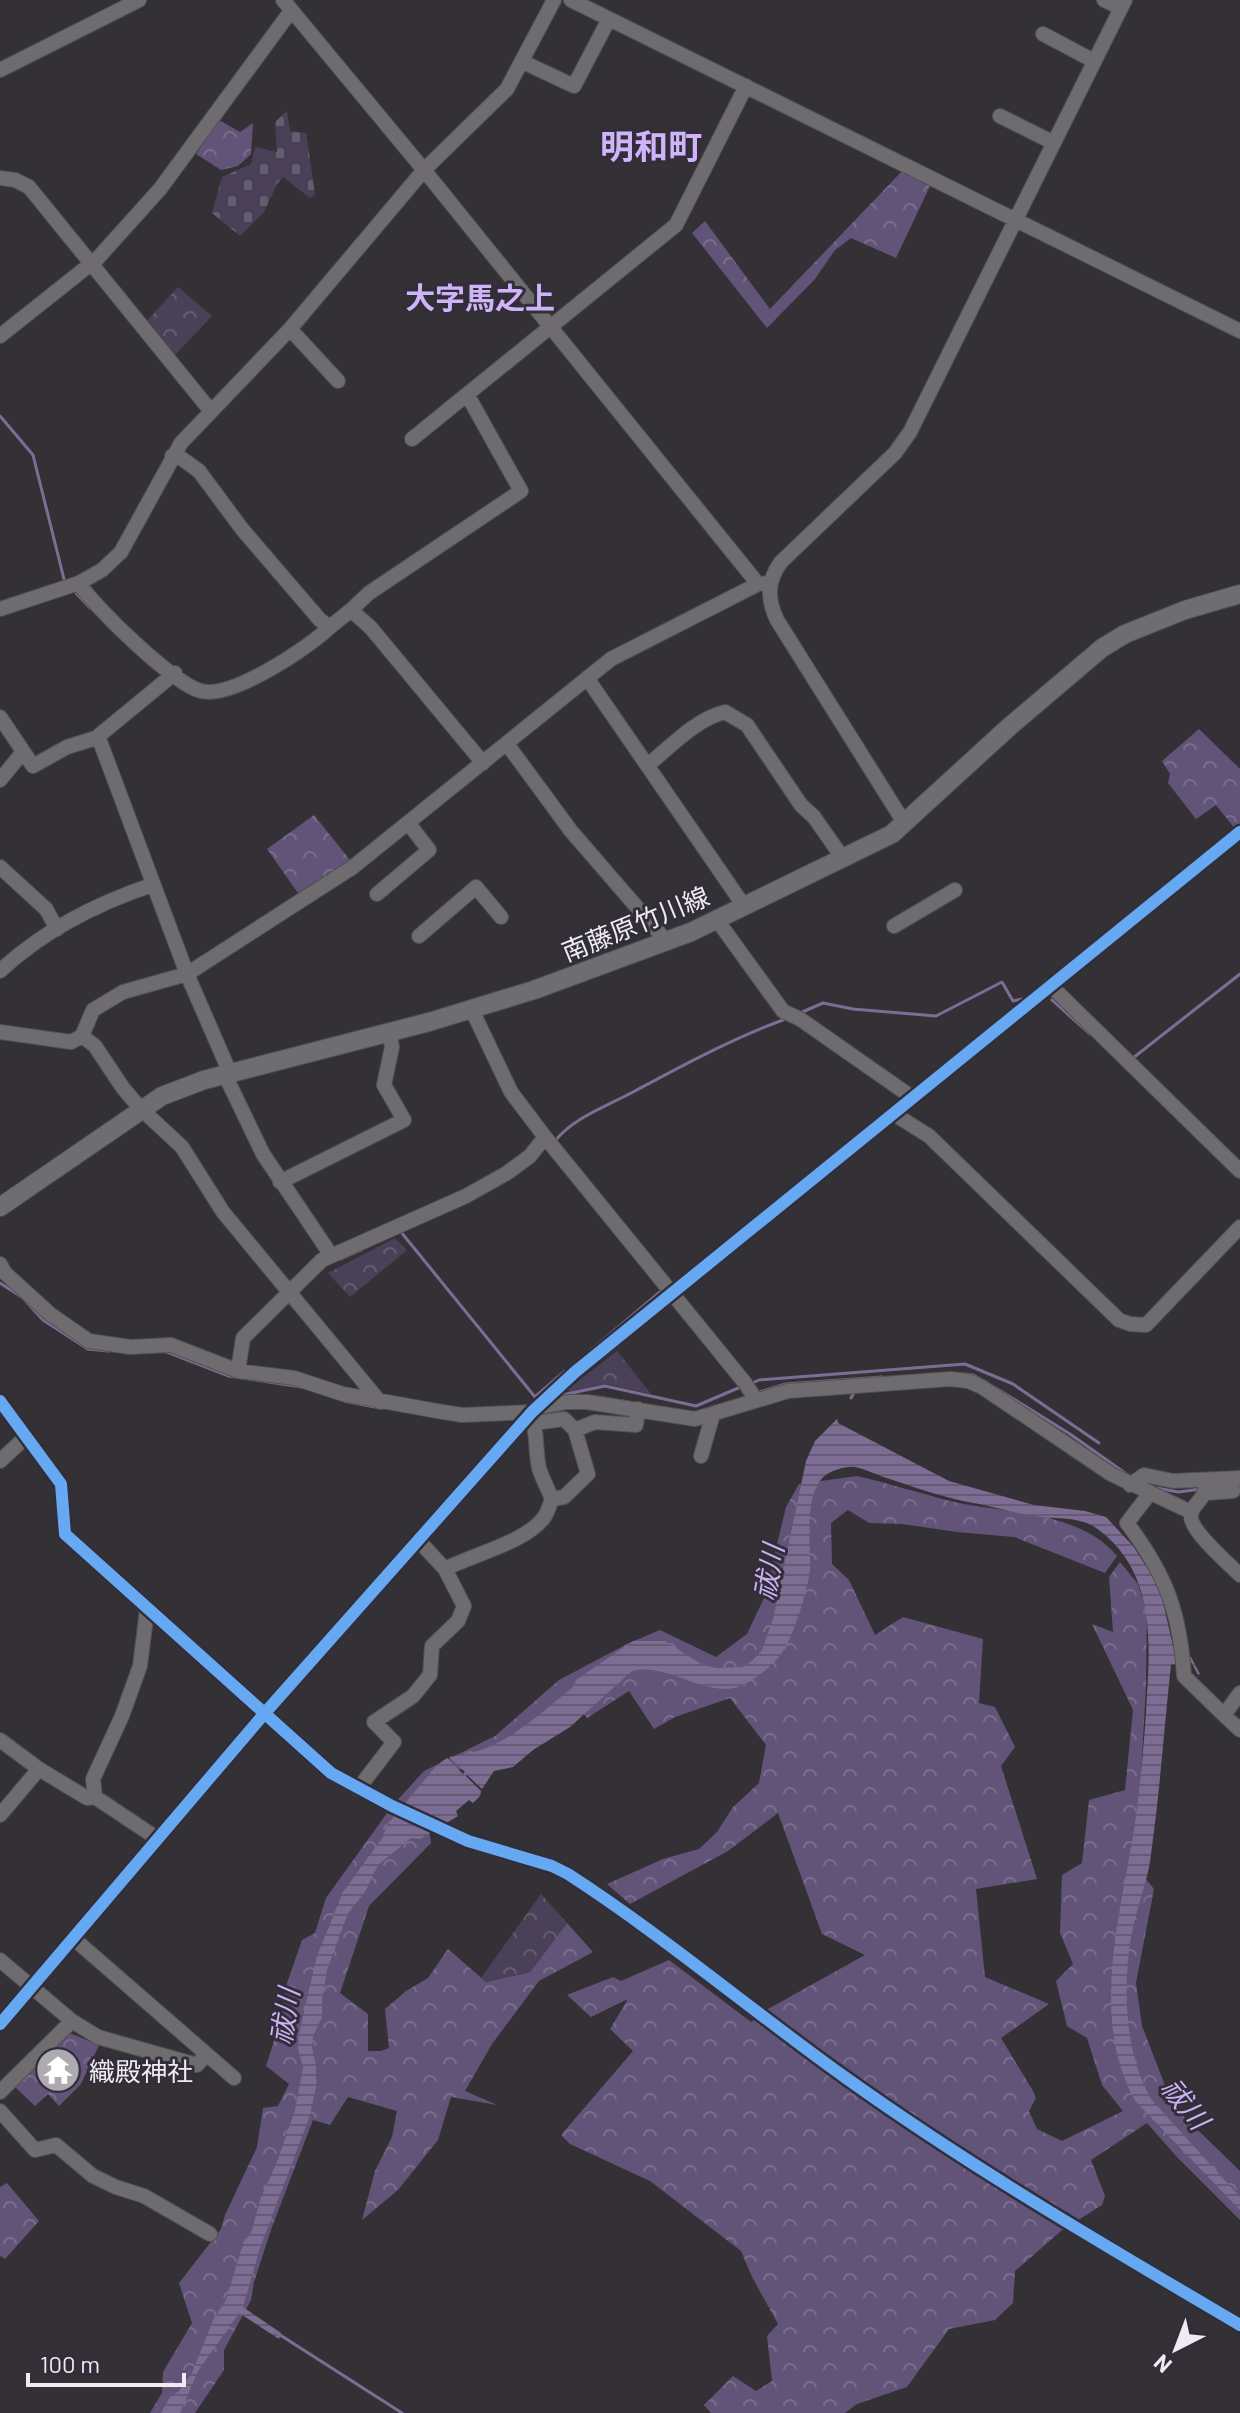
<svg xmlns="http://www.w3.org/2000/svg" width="1240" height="2413" font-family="Barlow,'Noto Sans JP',sans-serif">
<defs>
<pattern id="forest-crowns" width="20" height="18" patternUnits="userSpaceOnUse" patternTransform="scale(2)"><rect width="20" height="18" fill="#625478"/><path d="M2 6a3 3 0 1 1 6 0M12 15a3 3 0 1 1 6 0" fill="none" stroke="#796d8c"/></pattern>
<pattern id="cemetery-stones" width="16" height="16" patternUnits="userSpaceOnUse" patternTransform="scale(2)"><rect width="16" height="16" fill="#4a4158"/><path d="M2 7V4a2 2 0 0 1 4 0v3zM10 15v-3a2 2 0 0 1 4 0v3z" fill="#645d70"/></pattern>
<pattern id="park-crowns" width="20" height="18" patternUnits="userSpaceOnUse" patternTransform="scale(2)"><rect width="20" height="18" fill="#4a4158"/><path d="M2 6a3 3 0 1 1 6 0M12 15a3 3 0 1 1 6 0" fill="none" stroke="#645d70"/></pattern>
<pattern id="water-rules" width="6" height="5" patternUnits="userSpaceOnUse" patternTransform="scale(2)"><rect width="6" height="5" fill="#7d6d95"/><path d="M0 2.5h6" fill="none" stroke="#655b73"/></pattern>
</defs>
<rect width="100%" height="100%" fill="#333136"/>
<path fill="url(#forest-crowns)" d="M 219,120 L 240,132 L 253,123 L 251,154 L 238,166 L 221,170 L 196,154 Z
M 904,169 L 932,182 L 896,258 L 851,238 L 835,250 L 815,279 L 767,328 L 692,233 L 705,221 L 770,309 Z
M 1199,729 L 1240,769 L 1240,835 L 1216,805 L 1196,819 L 1168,783 L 1170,774 L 1162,761 Z
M 314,815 L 350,860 L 298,893 L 267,849 Z
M 857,1476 C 887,1483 916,1492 946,1500 C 1001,1514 1078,1509 1117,1556 L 1105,1573 L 1014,1537 L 957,1532 L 902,1524 L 869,1523 L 848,1510 L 831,1523 L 832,1564 L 849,1580 L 875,1635 L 903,1617 L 983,1639 L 979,1703 L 995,1707 L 1015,1747 L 1001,1766 L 1037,1879 L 976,1889 L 985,1977 L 1049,2004 L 1001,2038 L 1033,2091 L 1036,2098 L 1029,2111 L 1037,2129 L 1062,2141 L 1123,2111 L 1102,2085 L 1087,2038 L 1067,2026 L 1056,1981 L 1073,1964 L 1060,1933 L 1062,1875 L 1082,1863 L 1089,1800 L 1125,1790 L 1133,1710 L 1092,1624 L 1113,1632 L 1109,1577 L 1120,1562 L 1138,1584 L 1147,1612 L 1146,1684 L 1136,1867 L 1154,1889 L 1136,1983 L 1142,2026 L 1173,2106 L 1240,2171 L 1240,2220 L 1177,2157 L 1147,2123 L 1091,2160 L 1105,2196 L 1102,2205 L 1061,2231 L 1015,2271 L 1013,2303 L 995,2320 L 949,2329 L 907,2387 L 857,2404 L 845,2413 L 711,2413 L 704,2405 L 733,2376 L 756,2391 L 772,2381 L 767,2336 L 778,2324 L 752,2277 L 741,2251 L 650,2181 L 570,2144 L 561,2135 L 633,2051 L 610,2029 L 628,1999 L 591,2017 L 567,1995 L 613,1977 L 621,1981 L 669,1960 L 751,2022 L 768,2009 L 865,1955 L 822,1934 L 778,1813 L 728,1851 L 630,1904 L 607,1884 L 663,1859 L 699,1849 L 717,1832 L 733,1807 L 759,1783 L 766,1745 L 730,1698 L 675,1717 L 654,1729 L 629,1691 L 587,1718 L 568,1694 L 475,1766 L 436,1775 L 424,1797 L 431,1843 L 369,1906 L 340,1993 L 368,2014 L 368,2051 L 381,2051 L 389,2048 L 385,2009 L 406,1991 L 428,1978 L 448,1949 L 486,1982 L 530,1972 L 567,1923 L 593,1952 L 539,1981 L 492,2044 L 465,2091 L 497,2105 L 451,2097 L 438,2140 L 398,2190 L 362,2220 L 375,2171 L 392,2137 L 397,2111 L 348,2097 L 330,2125 L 313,2120 L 272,2227 L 254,2282 L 251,2300 L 224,2350 L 224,2370 L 195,2413 L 150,2413 L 162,2393 L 163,2372 L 192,2323 L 179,2283 L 221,2229 L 225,2215 L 257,2147 L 263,2108 L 278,2106 L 289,2084 L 266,2066 L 281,2019 L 285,1989 L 302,1940 L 315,1933 L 326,1898 L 392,1806 L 424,1771 L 495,1736 L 559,1680 L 627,1644 L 660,1630 L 716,1657 L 747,1634 L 764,1598 L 786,1507 L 799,1484 Z
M 67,2032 L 99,2045 L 81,2084 L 59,2106 L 48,2094 L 35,2106 L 13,2085 Z
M 7,2183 L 39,2221 L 5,2259 L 0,2256 L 0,2187 Z"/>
<path fill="url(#cemetery-stones)" d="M 287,111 L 290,131 L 306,133 L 315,194 L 310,198 L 283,177 L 277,184 L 264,212 L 240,236 L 212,213 L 222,177 L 251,164 L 255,147 L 277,152 L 275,122 Z"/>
<path fill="url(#park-crowns)" d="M 178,287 L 212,316 L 172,358 L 144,324 Z
M 395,1238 L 407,1250 L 350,1297 L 328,1273 Z
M 617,1351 L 651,1394 L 607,1384 L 570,1392 L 567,1390 Z
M 541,1894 L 567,1923 L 530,1972 L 486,1982 L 481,1978 Z"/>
<path fill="url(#water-rules)" d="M 837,1419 L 838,1423 L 949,1481 L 1034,1505 L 1085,1511 L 1106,1517 L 1133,1546 L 1153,1577 L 1163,1602 L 1175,1655 L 1191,1657 L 1200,1674 L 1198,1675 L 1190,1660 L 1171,1665 C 1164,1728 1160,1791 1151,1854 C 1149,1873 1143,1890 1138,1908 C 1121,1964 1121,2048 1151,2099 L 1240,2197 L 1240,2210 L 1136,2102 C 1087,2017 1123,1908 1136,1817 C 1141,1777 1145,1735 1147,1694 C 1151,1634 1152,1570 1099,1530 C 1080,1515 1056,1520 1034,1516 C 1016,1513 998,1508 979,1504 C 949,1499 919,1489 890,1479 C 879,1476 866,1469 855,1467 C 849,1466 837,1469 831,1472 C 802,1484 811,1543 810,1569 C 808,1589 794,1635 783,1651 C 775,1664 754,1681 740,1686 C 707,1699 668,1662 632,1671 L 570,1727 L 533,1750 L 513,1767 L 494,1771 L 482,1789 L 467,1775 L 466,1776 L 481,1791 L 480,1796 L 473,1803 L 469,1800 L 456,1811 L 458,1816 L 420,1839 L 411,1838 L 378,1865 L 365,1892 L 348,1913 L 327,1970 L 322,2000 L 322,2017 L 313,2036 L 312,2048 L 316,2065 L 316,2088 L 309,2118 L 260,2248 L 243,2307 L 281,2333 L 279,2339 L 239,2313 L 198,2371 L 180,2413 L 161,2413 L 170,2397 L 178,2392 L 192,2373 L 213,2320 L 226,2300 L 241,2250 L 252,2230 L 260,2200 L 277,2162 L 295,2110 L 303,2068 L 298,2048 L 299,2034 L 312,1977 L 317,1956 L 343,1892 L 383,1837 L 387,1825 L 437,1765 L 447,1758 L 463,1774 L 465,1772 L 449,1757 C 501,1752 533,1719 572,1688 L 576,1680 L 633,1641 L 665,1641 L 701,1664 L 716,1668 L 743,1667 L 753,1660 L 762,1650 L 773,1619 L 806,1461 L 815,1441 Z"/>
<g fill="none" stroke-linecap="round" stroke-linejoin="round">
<path stroke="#7d6d95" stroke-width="3" d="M 0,416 L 33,455 L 64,579
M 76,593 L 90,608
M 1052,1000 L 1090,1034
M 800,1013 L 823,1003 L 853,1009 L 936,1016 L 1002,982 L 1013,1001 L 1022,999
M 1133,1058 L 1240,974
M 555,1141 C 573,1118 607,1106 633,1092 C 682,1066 731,1039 783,1020
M 401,1232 L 535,1397 L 565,1371
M 341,1259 L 361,1250
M 0,1283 L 23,1298 L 43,1320 L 88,1349 L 108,1351
M 590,1351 L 660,1292
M 167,1352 L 229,1376 L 302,1387
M 962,1374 L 973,1375 L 984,1381
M 750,1384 L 759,1380 L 965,1364 L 1013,1384 L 1099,1443
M 994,1387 L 1070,1434 L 1125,1473
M 756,1393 L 786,1384 L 882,1377
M 562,1395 L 605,1386 L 696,1406 L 743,1386
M 597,1397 L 629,1402
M 851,1398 L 855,1391
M 344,1401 L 375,1407
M 1157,1488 L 1178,1492 L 1201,1489
M 277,2333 L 402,2413"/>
<g stroke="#515053" stroke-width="16">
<path id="minor" d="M 283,0 L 424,170 L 758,584
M 571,0 L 1240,331
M 1104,0 L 1121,8
M 1043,34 L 1094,61
M 523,62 L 574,86 L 609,19
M 0,70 L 139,0
M 1000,116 L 1054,143
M 0,178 L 15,180 L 29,187 L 210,410
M 290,329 L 338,381
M 0,336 L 97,259 L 160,189 L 291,11
M 412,439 L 676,225 L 746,86
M 172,456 L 181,458 L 199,471 L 242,529 L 320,620 L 330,627 L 351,610 L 371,628 L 483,763
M 79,583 C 94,607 175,685 201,691 C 232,699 308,648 330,627
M 0,609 L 79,583 L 102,570 L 121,552 L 181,443 L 290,329 L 424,170 L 507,89 L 554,0
M 351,610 L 369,593 L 521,491 L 468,396
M 587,678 L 744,906
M 0,717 L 33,766 L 67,747 L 96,738 L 175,673
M 96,738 L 101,744 L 187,974 L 230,1073
M 507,744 L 571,831 L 667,942
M 648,765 C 671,746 696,719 725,712 L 747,725 L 801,805 L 814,817 L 842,857
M 0,780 L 23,752
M 905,824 L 777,620 C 767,599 767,581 781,562 L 895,453 L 910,432 L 1125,0
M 0,867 L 46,909 L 57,929
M 377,894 L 429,850 L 409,824
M 717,920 L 783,1011 L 800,1019 L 913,1098
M 894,926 L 955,890
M 419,936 L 476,887 L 501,917
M 0,971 C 43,931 98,903 152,885
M 1050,985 L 1240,1171
M 471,1008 L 511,1092 L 545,1137 L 745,1383 L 756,1400
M 0,1032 L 71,1042 L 82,1036 L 95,1046 L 123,1088 L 140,1108 L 182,1147 L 223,1212 L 380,1402
M 82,1036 L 93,1010 L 123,992 L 187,974 L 353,867 L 611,659 L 758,584 L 769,583
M 225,1075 L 263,1154 L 331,1255
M 894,1114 L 929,1136 L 1119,1320 L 1130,1324 L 1146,1325 L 1240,1227
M 280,1182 L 404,1120 L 384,1085 L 392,1047 L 389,1032
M 0,1264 L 5,1273 L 50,1314 L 89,1341 L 130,1347 L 171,1345 L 238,1371 L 294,1378 L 343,1394 L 437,1411 L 462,1415 L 532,1412
M 238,1371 L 243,1338 L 322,1260 L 466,1196 L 507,1173 L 530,1156 L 545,1137
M 0,1401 L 61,1484 L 65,1534 L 331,1773 L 392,1806 L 468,1841 L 552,1866 L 568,1874 C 664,1936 752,2011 846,2078 C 972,2168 1106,2246 1240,2325
M 536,1408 L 567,1402 L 587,1402 L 695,1419 L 788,1391 L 950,1379 L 968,1381 L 982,1387 L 1111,1474 L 1191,1512
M 534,1423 L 564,1419 L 575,1430 L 588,1474 L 564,1497 L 552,1499
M 575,1430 L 595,1422 L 636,1425 L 638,1409
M 701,1456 L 713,1414
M 0,1461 L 26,1437
M 1206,1481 C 1206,1502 1193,1501 1191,1515 C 1189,1530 1229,1564 1240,1575
M 1130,1485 L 1144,1475 L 1173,1481 L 1240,1478
M 1150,1493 L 1127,1523 C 1166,1575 1180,1612 1184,1676 L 1224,1715
M 1206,1493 L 1233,1491 L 1232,1479
M 445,1569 C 471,1555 528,1542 545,1516 C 548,1511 550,1504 552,1499 C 548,1489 542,1478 539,1468 C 535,1451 538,1429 530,1414
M 147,1610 L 140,1666 L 122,1716 L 93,1779 L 95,1797 L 158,1839
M 1240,1693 L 1224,1715 L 1240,1730
M 0,1740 L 39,1769 L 0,1815
M 39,1769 L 87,1798 L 95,1797
M 358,1789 L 394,1742 L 374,1722 L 413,1696 L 430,1675 L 432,1646 L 458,1621 L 464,1606 L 445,1569 L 418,1540
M 73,1938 L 234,2078
M 0,1960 L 72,2021 L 98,2037 L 197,2065 L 206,2054
M 0,2024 L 264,1714 L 532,1412 L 575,1372 L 1240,832
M 0,2092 L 72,2021
M 0,2111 L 35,2150 L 56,2145 L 93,2176 L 116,2187 L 144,2196 L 210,2234"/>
</g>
<g stroke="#515053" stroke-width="20">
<path id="major" d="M 0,1207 L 162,1096 L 204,1080 L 429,1022 L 534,990 L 691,932 L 892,834 L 1009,727 L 1102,648 L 1125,634 L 1185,610 L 1240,594"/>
</g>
<use href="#minor" stroke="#6e6c6f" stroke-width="14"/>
<use href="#major" stroke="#6e6d72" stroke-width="18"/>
<g stroke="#322e39" stroke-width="17">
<path id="cycleway" d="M 0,1401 L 61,1484 L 65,1534 L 331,1773 L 392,1806 L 468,1841 L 552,1866 L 568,1874 C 664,1936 752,2011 846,2078 C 972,2168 1106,2246 1240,2325
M 0,2024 L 264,1714 L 532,1412 L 575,1372 L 1240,832"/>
</g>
<use href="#cycleway" stroke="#66a8f1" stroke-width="12"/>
</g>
<defs>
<g id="temple-disc" transform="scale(2.3)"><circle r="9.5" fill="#adaab1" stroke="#322e39"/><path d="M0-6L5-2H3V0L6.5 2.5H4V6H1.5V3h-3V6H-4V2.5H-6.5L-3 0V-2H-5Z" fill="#fff"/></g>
</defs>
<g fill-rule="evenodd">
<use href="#temple-disc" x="58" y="2070"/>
</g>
<g text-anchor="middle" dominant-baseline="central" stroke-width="6" stroke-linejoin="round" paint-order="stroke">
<g font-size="26" fill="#eeebf3" stroke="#322e39">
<text transform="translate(635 923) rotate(-22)">南藤原竹川線</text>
</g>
<g font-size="26" fill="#eeebf3" stroke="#322e39" text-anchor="start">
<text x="89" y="2070">織殿神社</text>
</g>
<g font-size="28" font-style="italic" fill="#cbb0f3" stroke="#322e39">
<text transform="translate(768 1572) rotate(-80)">祓川</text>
<text transform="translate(284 2016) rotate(-81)">祓川</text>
<text transform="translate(1186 2103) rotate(51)">祓川</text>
</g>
<g font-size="30" font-weight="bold" fill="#d0b4fa" stroke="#322e39">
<text x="480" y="297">大字馬之上</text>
</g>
<g font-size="34" font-weight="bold" fill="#d0b4fa" stroke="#322e39">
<text x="651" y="145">明和町</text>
</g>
</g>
<g transform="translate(1176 2349) rotate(222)" stroke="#322e39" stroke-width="6" paint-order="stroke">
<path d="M0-6L14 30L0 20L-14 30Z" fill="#eeebf3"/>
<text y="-12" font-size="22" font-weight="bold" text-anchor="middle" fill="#eeebf3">N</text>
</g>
<path d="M28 2373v12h156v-12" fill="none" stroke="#eeebf3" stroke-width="4"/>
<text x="40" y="2373" font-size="24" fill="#eeebf3" stroke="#322e39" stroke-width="6" paint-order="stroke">100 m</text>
</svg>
